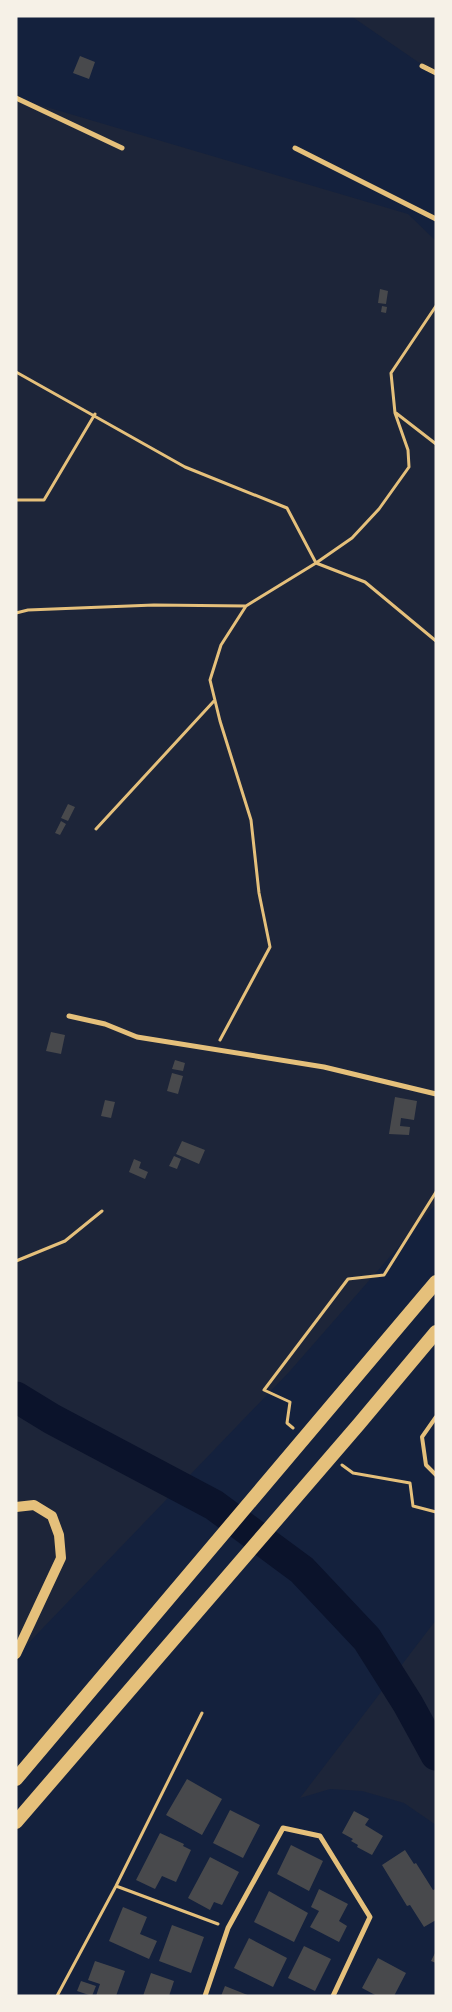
<svg xmlns="http://www.w3.org/2000/svg" width="452" height="2012" font-family="'PT Sans',sans-serif">
<rect width="100%" height="100%" fill="#14213d"/>
<path fill="#1d2539" d="M 351,16 L 436,16 L 436,70 L 421,64 Z
M 16,98 L 408,214 L 436,241 L 436,1204 L 290,1371 L 16,1656 Z
M 436,1620 L 436,1825 L 404,1803 L 362,1791 L 330,1789 L 300,1798 Z"/>
<g fill="none" stroke-linecap="round" stroke-linejoin="round">
<path stroke="#0b132b" stroke-width="31" d="M 16,1397 L 52,1419 L 214,1505 L 302,1570 L 367,1639 L 408,1704 L 436,1755"/>
</g>
<path fill="#48494c" d="M 80,56 L 95,62 L 89,79 L 73,73 Z
M 380,289 L 388,291 L 386,304 L 378,303 Z
M 382,306 L 387,307 L 386,313 L 381,312 Z
M 68,804 L 75,807 L 68,821 L 61,818 Z
M 61,821 L 66,824 L 60,835 L 55,833 Z
M 51,1032 L 65,1035 L 61,1054 L 46,1051 Z
M 175,1060 L 185,1063 L 183,1071 L 172,1069 Z
M 172,1073 L 183,1076 L 178,1094 L 167,1091 Z
M 395,1097 L 417,1101 L 414,1120 L 401,1118 L 400,1126 L 410,1127 L 409,1135 L 389,1134 Z
M 105,1100 L 115,1102 L 111,1118 L 101,1116 Z
M 182,1141 L 205,1150 L 199,1164 L 176,1154 Z
M 174,1156 L 181,1159 L 177,1169 L 169,1166 Z
M 134,1159 L 141,1162 L 139,1168 L 148,1172 L 145,1179 L 129,1172 Z
M 187,1779 L 222,1799 L 202,1835 L 166,1815 Z
M 230,1810 L 260,1825 L 243,1858 L 213,1843 Z
M 354,1811 L 369,1819 L 365,1825 L 383,1836 L 372,1855 L 357,1847 L 358,1845 L 351,1841 L 353,1839 L 342,1833 Z
M 160,1833 L 184,1844 L 183,1846 L 191,1850 L 176,1882 L 162,1876 L 155,1889 L 136,1880 Z
M 291,1845 L 323,1861 L 309,1891 L 277,1874 Z
M 405,1850 L 414,1864 L 416,1863 L 433,1890 L 436,1889 L 436,1920 L 424,1927 L 410,1905 L 407,1906 L 382,1865 Z
M 210,1857 L 239,1872 L 222,1905 L 214,1902 L 210,1910 L 188,1898 Z
M 319,1889 L 348,1904 L 339,1921 L 347,1926 L 339,1942 L 310,1927 L 319,1911 L 311,1907 Z
M 269,1891 L 308,1913 L 294,1942 L 254,1922 Z
M 123,1907 L 147,1917 L 140,1934 L 157,1941 L 149,1959 L 109,1941 Z
M 172,1925 L 204,1937 L 191,1973 L 159,1961 Z
M 249,1938 L 287,1958 L 273,1987 L 234,1968 Z
M 304,1946 L 331,1959 L 315,1991 L 288,1978 Z
M 436,1951 L 436,1963 L 431,1961 Z
M 378,1958 L 406,1973 L 394,1996 L 377,1996 L 362,1988 Z
M 95,1961 L 125,1971 L 116,1996 L 96,1996 L 100,1984 L 88,1980 Z
M 151,1973 L 174,1981 L 169,1996 L 143,1996 Z
M 81,1981 L 96,1986 L 92,1996 L 77,1991 Z
M 225,1986 L 250,1996 L 221,1996 Z"/>
<g fill="none" stroke-linecap="round" stroke-linejoin="round">
<path stroke="#e5c07b" stroke-width="3" d="M 16,372 L 185,467 L 287,508 L 316,563 L 365,582 L 436,641
M 396,413 L 436,444
M 16,500 L 44,500 L 95,414
M 16,613 L 28,610 L 154,605 L 246,606
M 96,829 L 214,701
M 220,1040 L 270,947 L 259,893 L 251,820 L 220,721 L 210,680 L 221,645 L 246,606 L 316,563 L 352,538 L 379,509 L 409,467 L 408,450 L 395,413 L 391,373 L 436,306
M 16,1261 L 65,1241 L 102,1211
M 293,1428 L 287,1423 L 290,1402 L 264,1390 L 348,1279 L 384,1275 L 436,1192
M 342,1465 L 353,1473 L 410,1483 L 413,1506 L 436,1512
M 116,1886 L 218,1924
M 57,1996 L 116,1886 L 202,1713"/>
<path stroke="#e5c07b" stroke-width="4" d="M 436,1417 L 422,1437 L 426,1465 L 436,1475"/>
<path stroke="#e5c07b" stroke-width="5" d="M 422,66 L 436,73
M 16,98 L 122,148
M 295,148 L 436,219
M 69,1016 L 105,1024 L 137,1037 L 324,1067 L 436,1094
M 205,1996 L 228,1928 L 283,1828 L 320,1836 L 370,1917 L 333,1996"/>
<path stroke="#e5c07b" stroke-width="10" d="M 16,1507 L 34,1505 L 52,1516 L 59,1535 L 61,1558 L 16,1654"/>
<path stroke="#e5c07b" stroke-width="14" d="M 16,1779 L 436,1282
M 16,1822 L 359,1424 L 436,1332"/>
</g>
<rect width="452" height="2012" fill="none" stroke="#f6f1e7" stroke-width="35"/>
</svg>
